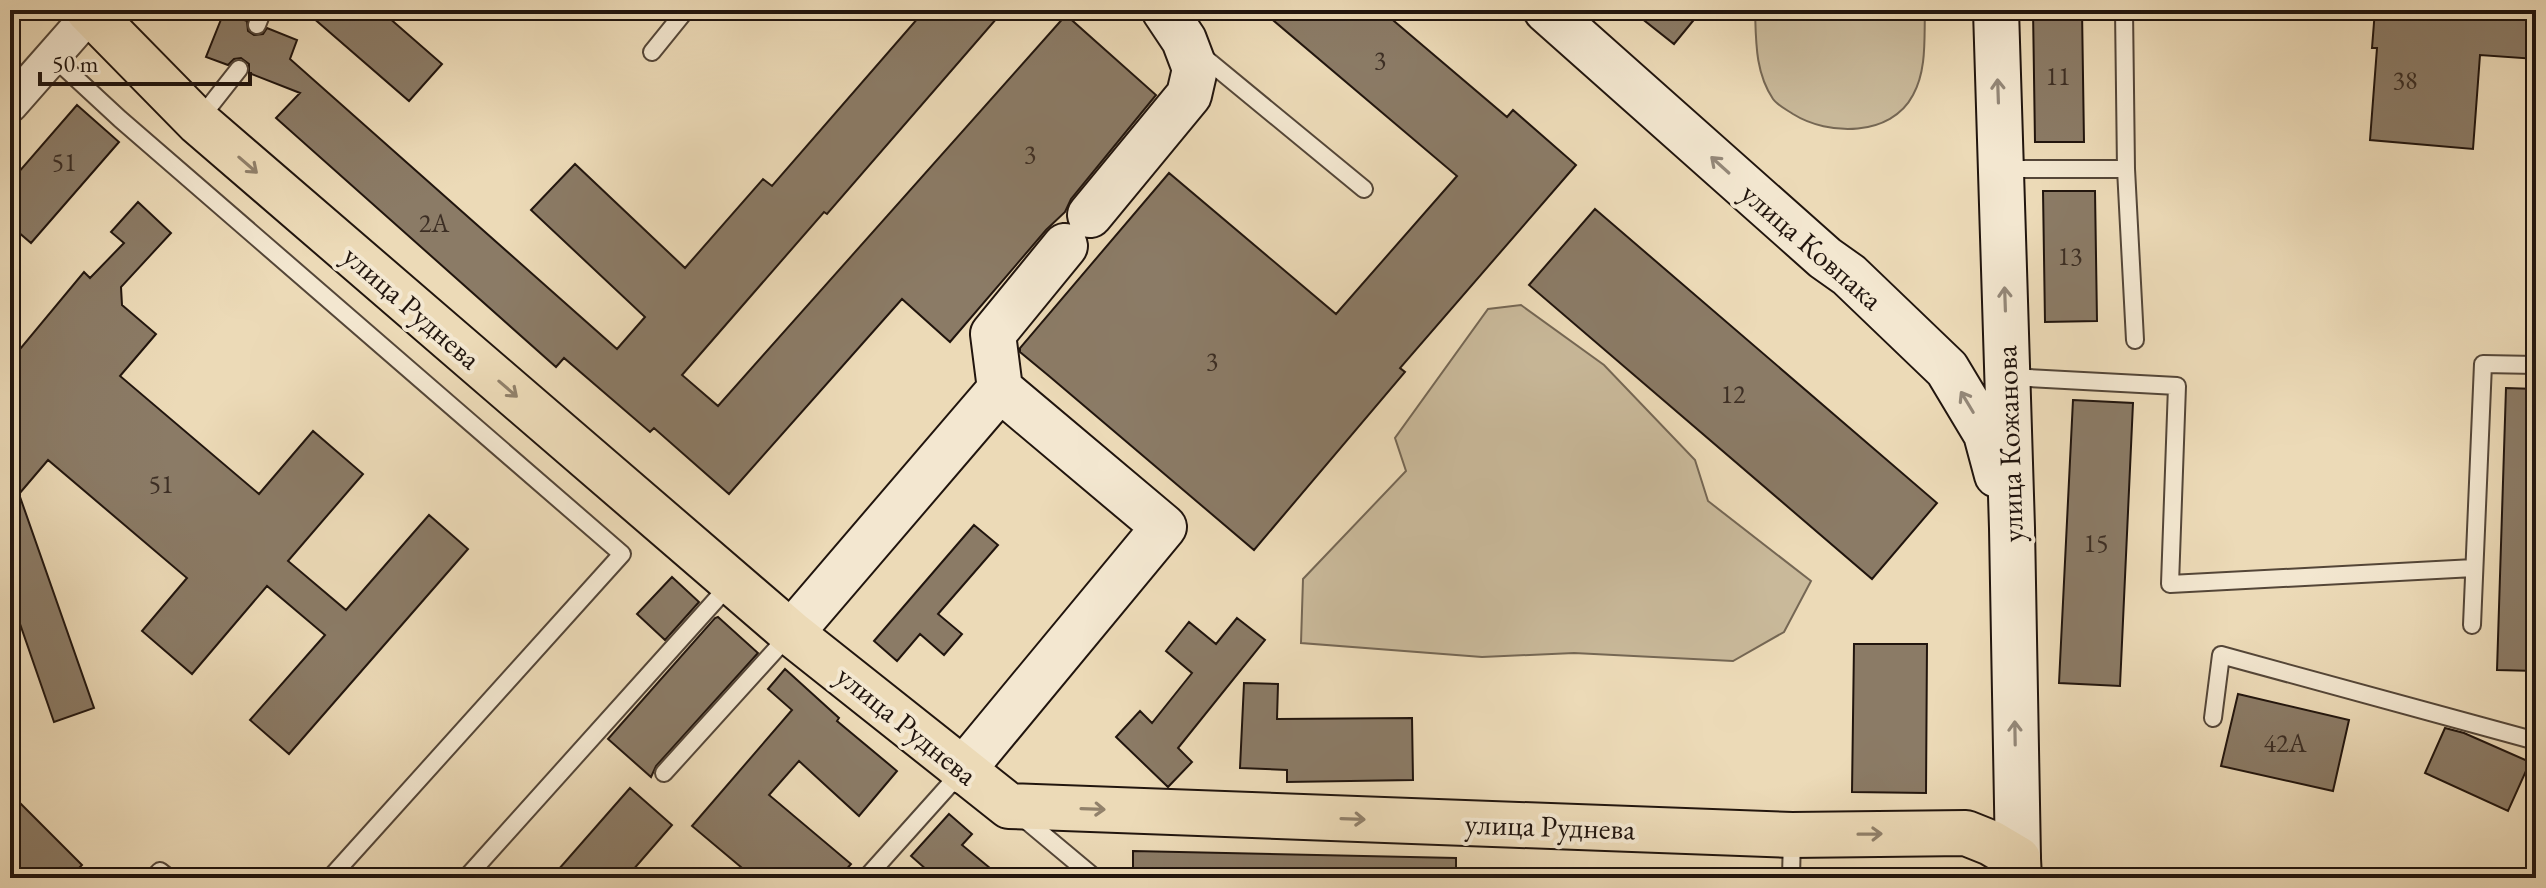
<svg xmlns="http://www.w3.org/2000/svg" width="2546" height="888" font-family="'EB Garamond',serif">
<rect width="100%" height="100%" fill="#ecdab7"/>
<filter id="stains"><feTurbulence type="fractalNoise" baseFrequency=".0025" numOctaves="4"/><feColorMatrix values="0 0 0 0 .2 0 0 0 0 .09 0 0 0 0 .02 0 0 0 .5 -.17"/></filter>
<radialGradient id="worn" r=".72"><stop offset=".6" stop-color="#630" stop-opacity="0"/><stop offset="1" stop-color="#630" stop-opacity=".3"/></radialGradient>
<path fill="#c9b99a" stroke="#756754" stroke-width="2" d="M 1755,10 L 1925,10 C 1924,38 1927,70 1913,95 C 1891,137 1828,136 1793,114 C 1787,110 1777,105 1773,99 C 1755,72 1756,41 1755,10 Z
M 1521,305 L 1604,365 L 1695,460 L 1708,501 L 1811,581 L 1784,632 L 1733,661 L 1574,653 L 1482,657 L 1301,643 L 1303,579 L 1406,471 L 1395,438 L 1488,309 Z"/>
<path fill="#8b7b66" stroke="#21150e" stroke-width="2" d="M 304,10 L 380,10 L 442,64 L 409,101 Z
M 925,10 L 1004,10 L 827,214 L 824,212 L 682,375 L 718,406 L 1066,15 L 1156,95 L 1071,199 L 1065,212 L 1046,230 L 950,342 L 902,299 L 729,494 L 654,428 L 650,432 L 564,358 L 556,367 L 276,118 L 300,93 L 249,73 L 249,64 L 241,58 L 234,59 L 228,65 L 206,57 L 224,12 L 247,21 L 248,31 L 254,35 L 263,34 L 267,28 L 297,40 L 290,59 L 617,349 L 645,317 L 531,210 L 575,164 L 685,268 L 763,179 L 772,186 Z
M 1261,10 L 1381,10 L 1507,117 L 1513,110 L 1576,165 L 1400,368 L 1405,372 L 1254,550 L 1049,376 L 1020,352 L 1020,348 L 1169,173 L 1336,314 L 1457,176 Z
M 1631,10 L 1702,10 L 1674,44 Z
M 2033,10 L 2082,10 L 2084,142 L 2035,142 Z
M 2375,10 L 2536,10 L 2536,59 L 2480,55 L 2473,149 L 2370,140 L 2377,48 L 2372,48 Z
M 77,105 L 119,142 L 31,243 L 10,225 L 10,182 Z
M 2043,191 L 2095,191 L 2097,321 L 2045,322 Z
M 138,202 L 171,233 L 121,287 L 122,305 L 156,334 L 120,376 L 259,494 L 313,431 L 363,474 L 288,561 L 346,610 L 429,515 L 468,549 L 289,754 L 250,720 L 325,635 L 267,586 L 192,674 L 142,631 L 187,578 L 48,460 L 19,494 L 94,708 L 54,722 L 10,595 L 10,361 L 84,272 L 90,278 L 124,243 L 111,232 Z
M 1595,209 L 1937,503 L 1872,579 L 1529,285 Z
M 2506,388 L 2536,389 L 2536,671 L 2497,670 Z
M 2073,400 L 2133,403 L 2120,686 L 2059,683 Z
M 974,525 L 998,545 L 938,614 L 962,634 L 944,655 L 920,634 L 897,661 L 874,641 Z
M 672,577 L 699,602 L 665,640 L 637,614 Z
M 718,617 L 758,653 L 656,766 L 651,777 L 608,739 L 715,618 Z
M 1237,618 L 1265,640 L 1178,748 L 1192,762 L 1168,787 L 1116,737 L 1140,711 L 1152,723 L 1192,673 L 1166,651 L 1189,622 L 1216,644 Z
M 1854,644 L 1927,644 L 1926,793 L 1852,792 Z
M 785,669 L 839,718 L 837,721 L 897,771 L 859,816 L 799,761 L 769,795 L 851,864 L 839,878 L 754,878 L 692,826 L 792,710 L 768,689 Z
M 1244,683 L 1278,684 L 1277,719 L 1412,718 L 1413,780 L 1287,782 L 1287,770 L 1240,768 Z
M 2238,694 L 2349,720 L 2333,791 L 2221,766 Z
M 2445,728 L 2464,733 L 2530,762 L 2508,811 L 2425,773 Z
M 630,788 L 672,825 L 626,878 L 551,878 Z
M 10,793 L 82,865 L 69,878 L 10,878 Z
M 949,814 L 972,834 L 962,845 L 1002,878 L 936,878 L 911,856 Z
M 1133,851 L 1456,858 L 1456,878 L 1133,878 Z"/>
<g fill="none" stroke-linecap="round" stroke-linejoin="round">
<g stroke="#544638" stroke-width="20">
<path id="lane" d="M 2124,10 L 2126,169 L 2135,340
M 257,25 L 263,10
M 652,52 L 686,10
M 1200,54 L 1364,189
M 53,57 L 120,119 L 622,554 L 330,878
M 198,121 L 239,69
M 2002,169 L 2126,169
M 2009,377 L 2177,386 L 2170,584 L 2474,568
M 2472,625 L 2483,364 L 2536,365
M 2213,718 L 2221,655 L 2536,741
M 664,773 L 790,634
M 1022,817 L 1095,878
M 153,878 L 160,871 L 169,878
M 466,878 L 732,582
M 866,878 L 961,772
M 1791,878 L 1792,836"/>
</g>
<g stroke="#544638" stroke-width="38">
<path id="street" d="M 10,105 L 91,13"/>
</g>
<g stroke="#21150e" stroke-width="48">
<path id="secondary" d="M 1546,10 L 1825,258 L 1849,275 L 1947,369 L 1986,434 L 1997,475
M 1996,10 L 2012,528 L 2018,859
M 1090,215 L 1189,95 L 1195,69 L 1184,40 L 1164,10
M 1000,389 L 993,334 L 1065,246
M 791,633 L 1000,389 L 1164,527 L 962,771"/>
</g>
<g stroke="#21150e" stroke-width="48">
<path id="primary" d="M 88,10 L 198,122 L 791,633 L 1009,806 L 1792,835 L 1966,833 L 1991,843 L 2018,859 L 2019,878"/>
</g>
<use href="#lane" stroke="#f3e7d0" stroke-width="16"/>
<use href="#street" stroke="#f3e7d0" stroke-width="34"/>
<use href="#secondary" stroke="#f3e7d0" stroke-width="44"/>
<use href="#primary" stroke="#ecdab7" stroke-width="44"/>
</g>
<defs><path id="oneway-shaft" d="M-6 0H5M1.5-3L5.5 0L1.5 3" fill="none" stroke-width="1.6" stroke-linecap="round" stroke-linejoin="round" transform="scale(2)"/></defs>
<g stroke="#948879">
<use href="#oneway-shaft" transform="translate(1998 91) rotate(-92)"/>
<use href="#oneway-shaft" transform="translate(1720 165) rotate(-138)"/>
<use href="#oneway-shaft" transform="translate(2005 299) rotate(-92)"/>
<use href="#oneway-shaft" transform="translate(1967 402) rotate(-121)"/>
<use href="#oneway-shaft" transform="translate(2015 733) rotate(-91)"/>
</g>
<g stroke="#91816b">
<use href="#oneway-shaft" transform="translate(248 165) rotate(41)"/>
<use href="#oneway-shaft" transform="translate(508 389) rotate(41)"/>
<use href="#oneway-shaft" transform="translate(1093 809) rotate(2)"/>
<use href="#oneway-shaft" transform="translate(1353 819) rotate(2)"/>
<use href="#oneway-shaft" transform="translate(1870 834) rotate(-1)"/>
</g>
<g text-anchor="middle" dominant-baseline="central" stroke-width="8" stroke-linejoin="round" paint-order="stroke">
<g font-size="26" fill="#3c2e24">
<text x="1380" y="60">3</text>
<text x="2058" y="76">11</text>
<text x="2405" y="80">38</text>
<text x="1030" y="154">3</text>
<text x="64" y="162">51</text>
<text x="434" y="223">2А</text>
<text x="2070" y="256">13</text>
<text x="1212" y="361">3</text>
<text x="1733" y="394">12</text>
<text x="161" y="484">51</text>
<text x="2096" y="543">15</text>
<text x="2285" y="743">42А</text>
</g>
<g font-size="30" fill="#21150e" stroke="#f3e7d0">
<text transform="translate(1812 246) rotate(41)">улица Ковпака</text>
<text transform="translate(412 307) rotate(41)">улица Руднева</text>
<text transform="translate(2009 444) rotate(-92)">улица Кожанова</text>
<text transform="translate(907 725) rotate(39)">улица Руднева</text>
<text transform="translate(1550 826) rotate(2)">улица Руднева</text>
</g>
</g>
<rect width="2546" height="888" fill="none" stroke="#ecdab7" stroke-width="40"/>
<rect x="12" y="12" width="2522" height="864" fill="none" stroke="#21150e" stroke-width="4"/>
<rect x="20" y="20" width="2506" height="848" fill="none" stroke="#21150e" stroke-width="2"/>
<path d="M40 72v12h210v-12" fill="none" stroke="#21150e" stroke-width="4"/>
<text x="52" y="72" font-size="24" fill="#21150e" stroke="#f3e7d0" stroke-width="6" paint-order="stroke">50 m</text>
<rect width="100%" height="100%" filter="url(#stains)"/>
<rect width="100%" height="100%" fill="url(#worn)"/>
</svg>
